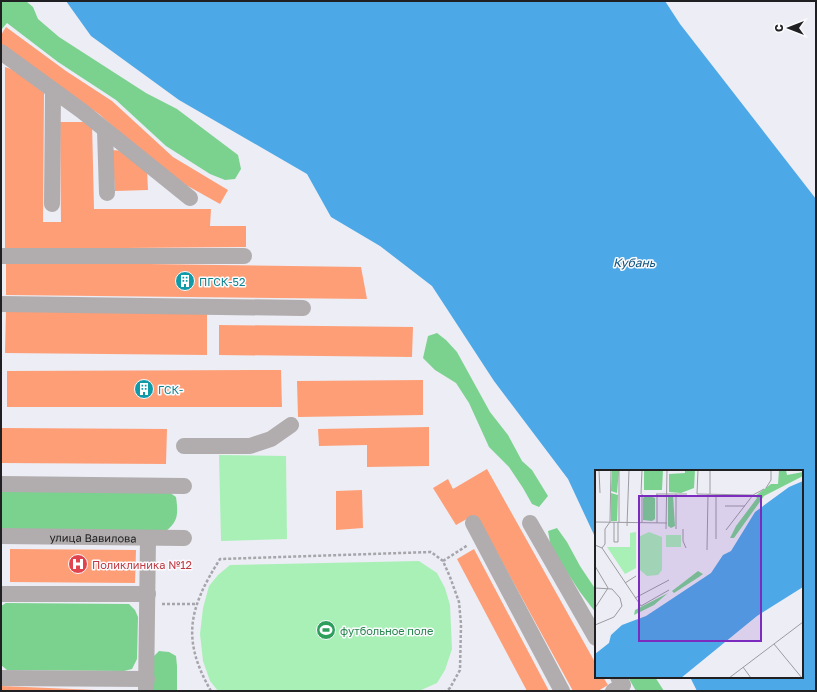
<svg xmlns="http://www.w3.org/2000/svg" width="817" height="692" font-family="'Golos Text',sans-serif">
<rect width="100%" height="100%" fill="#ededf5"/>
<path fill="#a9f0b7" d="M 219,455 L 286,456 L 287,539 L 221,541 Z
M 419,561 L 437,573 L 445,588 L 450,605 L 452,649 L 445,670 L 437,683 L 419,691 L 218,691 L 210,681 L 203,661 L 200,634 L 203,608 L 209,586 L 218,575 L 230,565 Z"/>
<path fill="#7bd28f" d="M 1,1 L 26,1 L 33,7 L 38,19 L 59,37 L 146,93 L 177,109 L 238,155 L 241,169 L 235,179 L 225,180 L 210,174 L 166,146 L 116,100 L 58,62 L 7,23 L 1,30 Z
M 437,333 L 446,340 L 457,352 L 490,412 L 508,435 L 522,461 L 532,470 L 548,496 L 539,507 L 532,504 L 523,488 L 509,467 L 489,447 L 469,403 L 456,383 L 435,370 L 423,358 L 428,336 Z
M 166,490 L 176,497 C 178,512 179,521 166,531 L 1,529 L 1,491 Z
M 557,528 L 567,542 L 580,566 L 596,590 L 596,613 L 580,592 L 551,548 L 548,531 Z
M 6,603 L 129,604 L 135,610 L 138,617 L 137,659 L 132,669 L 124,671 L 7,670 L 1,665 L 1,606 Z
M 159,651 L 169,652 L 176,656 L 177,666 L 177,691 L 153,691 L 153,657 Z
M 628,677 L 655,677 L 664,691 L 636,691 Z"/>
<path fill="#4da8e7" d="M 66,1 L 665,1 L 680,24 L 816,199 L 816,691 L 697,691 L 690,677 L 802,677 L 802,471 L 596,471 L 596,539 L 568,479 L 494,381 L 432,286 L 380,246 L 331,217 L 307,174 L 179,100 L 91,36 Z"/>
<path fill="#fe9e76" d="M 6,27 L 66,71 L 112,101 L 173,157 L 228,190 L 220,204 L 186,185 L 146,156 L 99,114 L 56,85 L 1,44 L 1,35 Z
M 5,67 L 14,70 L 44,93 L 43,222 L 61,222 L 60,122 L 92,122 L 94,209 L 211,209 L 210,226 L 246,226 L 246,247 L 5,249 Z
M 112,150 L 124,151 L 147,169 L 148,190 L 115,191 Z
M 6,262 L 361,267 L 367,299 L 6,295 Z
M 6,311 L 207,313 L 207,355 L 5,353 Z
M 219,325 L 413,327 L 412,357 L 219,355 Z
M 281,370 L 282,407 L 7,407 L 7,371 Z
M 423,380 L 423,415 L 298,417 L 297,381 Z
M 429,427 L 429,466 L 367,467 L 367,445 L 319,446 L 318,429 Z
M 2,428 L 167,429 L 166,464 L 1,463 Z
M 487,469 L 596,664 L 596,677 L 603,677 L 608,685 L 598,691 L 573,691 L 493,545 L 474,515 L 456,525 L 433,488 L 448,479 L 453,489 Z
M 362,490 L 363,528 L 336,530 L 336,491 Z
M 10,549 L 136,550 L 135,583 L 10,582 Z
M 474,549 L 549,691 L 527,691 L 457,559 Z
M 1,686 L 96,690 L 96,691 L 1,691 Z"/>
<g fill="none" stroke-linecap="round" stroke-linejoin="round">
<path stroke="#a5a5ab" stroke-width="2.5" stroke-dasharray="3 2" stroke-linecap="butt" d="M 443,561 L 468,545
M 162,604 L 197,604
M 211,691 C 181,639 189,608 220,559 L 431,552 L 443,561 L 450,577 L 459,602 L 461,624 L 460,670 L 450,688 L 446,691"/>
<g stroke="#b1acad" stroke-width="16">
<path d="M 1,52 L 82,111 L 190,198"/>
<path d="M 105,131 L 107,193"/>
<path d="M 52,204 L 53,91"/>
<path d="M 1,256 L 244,256"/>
<path d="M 1,304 L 303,308"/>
<path d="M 184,446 L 250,446 L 271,439 L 291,425"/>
<path d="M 1,484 L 184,486"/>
<path d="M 473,523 L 562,691"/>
<path d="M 530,523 L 596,638"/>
<path id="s1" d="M 1,536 L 184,538"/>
<path d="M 1,594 L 148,594"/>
<path d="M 1,678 L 147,679"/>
<path d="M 146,691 L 148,538"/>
<path d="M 613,691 L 623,685 L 618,677"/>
</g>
</g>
<defs>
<g id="building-disc" transform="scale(1)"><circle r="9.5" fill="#0f9aa8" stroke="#fbfbfe"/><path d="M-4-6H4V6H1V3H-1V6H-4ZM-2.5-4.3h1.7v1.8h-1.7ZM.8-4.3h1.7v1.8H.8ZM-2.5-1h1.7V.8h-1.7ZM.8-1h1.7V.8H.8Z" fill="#fff"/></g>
<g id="hospital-disc" transform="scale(1)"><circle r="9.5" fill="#e0444e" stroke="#fbfbfe"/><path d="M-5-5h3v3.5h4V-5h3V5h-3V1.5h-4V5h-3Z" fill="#fff"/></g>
<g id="stadium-disc" transform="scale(1)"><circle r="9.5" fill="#2e9e5b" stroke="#fbfbfe"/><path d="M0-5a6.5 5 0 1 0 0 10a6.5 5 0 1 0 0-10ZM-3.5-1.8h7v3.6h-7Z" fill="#fff"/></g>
</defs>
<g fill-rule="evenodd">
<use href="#building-disc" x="185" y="281"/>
<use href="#building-disc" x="144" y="389"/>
<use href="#hospital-disc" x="78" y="564"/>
<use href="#stadium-disc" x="326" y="630"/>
</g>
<g text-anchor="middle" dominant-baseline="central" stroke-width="3" stroke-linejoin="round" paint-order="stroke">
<g font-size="11" fill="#0d838f" stroke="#fbfbfe" text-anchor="start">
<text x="199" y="281">ПГСК-52</text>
<text x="158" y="389">ГСК-</text>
</g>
<g font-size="11" fill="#202023" stroke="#fbfbfe">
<text stroke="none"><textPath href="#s1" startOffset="92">улица Вавилова</textPath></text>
</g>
<g font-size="11" fill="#be3a42" stroke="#fbfbfe" text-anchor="start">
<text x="92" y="564">Поликлиника №12</text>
</g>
<g font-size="11" fill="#27864d" stroke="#fbfbfe" text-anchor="start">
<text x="340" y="630">футбольное поле</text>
</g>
<g font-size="12" font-style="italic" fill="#10557f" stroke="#fbfbfe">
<text x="634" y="262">Кубань</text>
</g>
</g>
<g transform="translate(595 470)">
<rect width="208" height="208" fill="#ededf5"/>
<path d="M 41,62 L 41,98 L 30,104 L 12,77 L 35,77 L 35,63 ZM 54,62 L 67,67 L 67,100 L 63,105 L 52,106 L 45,100 L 43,67 ZM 86,65 L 86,77 L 71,77 L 71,65 Z" fill="#a9f0b7"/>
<path d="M 17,0 L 24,0 L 22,23 L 16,21 ZM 68,0 L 67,20 L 49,20 L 49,1 ZM 90,0 L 100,0 L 99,18 L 86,23 L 74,22 L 74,4 L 90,3 ZM 184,0 L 191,0 L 192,5 L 208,2 L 208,6 L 169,26 L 139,68 L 135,68 L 141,56 L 162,28 L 160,26 L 176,14 L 183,14 ZM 16,23 L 23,25 L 22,51 L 16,51 ZM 52,25 L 60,28 L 60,49 L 57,51 L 48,50 L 48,28 ZM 78,25 L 80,56 L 76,58 L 73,56 L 73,26 ZM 103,101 L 108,104 L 104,107 L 79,123 L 77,121 ZM 73,123 L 59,135 L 39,145 L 40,140 Z" fill="#7bd28f"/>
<path d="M 208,11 L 208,117 L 162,146 L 86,208 L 0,208 L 0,184 L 14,173 L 16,165 L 27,155 L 51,146 L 116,103 L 128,85 L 136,81 L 160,42 L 194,17 Z" fill="#4da8e7"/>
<path fill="none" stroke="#9b9ba1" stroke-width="1" d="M 4,0 L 5,23M 103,0 L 102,24 L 158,25 L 169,19M 171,18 L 176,10 L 176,0M 46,24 L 47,0M 61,24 L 92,24M 115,24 L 115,0M 130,36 L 150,36M 0,52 L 72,53M 19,52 L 19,72 L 23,72 L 23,52M 24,52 L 24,0M 47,52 L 47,24M 62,53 L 62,24M 32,56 L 34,0M 71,59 L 72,0M 81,59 L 81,24M 88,59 L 88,71 L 91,78M 131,60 L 158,25M 121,69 L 121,24M 0,75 L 7,78 L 10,74 L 10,59 L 15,52 L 16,0M 7,78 L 46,136 L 74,120M 112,80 L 113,24M 0,96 L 13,118M 30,113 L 41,106M 0,118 L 17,119 L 25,128 L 27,136 L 19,147 L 0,155M 40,128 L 74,110M 0,138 L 13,118M 179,174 L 207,208M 148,197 L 156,208M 134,208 L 208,152"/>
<path fill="#7b2cbf" fill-opacity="0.15" stroke="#7b2cbf" stroke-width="2" d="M 44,26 L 166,26 L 166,171 L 44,171 Z"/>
<rect width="208" height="208" fill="none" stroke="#202023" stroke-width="2"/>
</g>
<rect width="817" height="692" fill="none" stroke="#202023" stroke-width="4"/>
<g transform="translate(789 28) rotate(270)" stroke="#fbfbfe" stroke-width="3" paint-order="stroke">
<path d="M0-3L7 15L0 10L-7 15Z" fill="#202023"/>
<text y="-6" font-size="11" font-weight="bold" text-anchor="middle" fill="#202023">С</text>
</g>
</svg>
